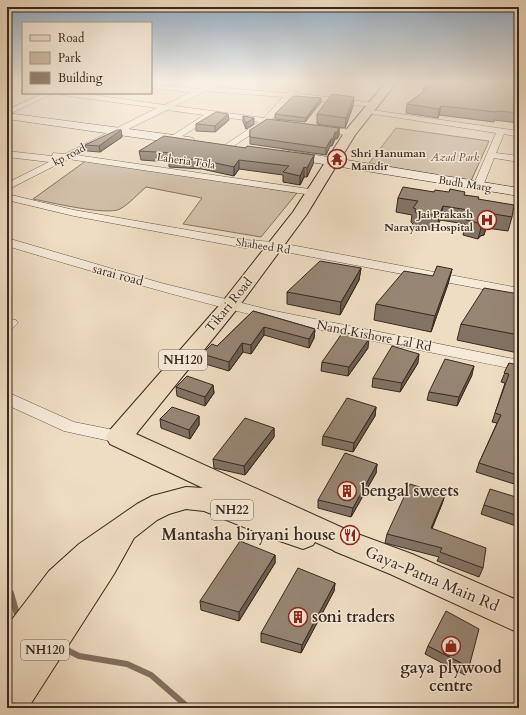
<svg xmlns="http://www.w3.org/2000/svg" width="526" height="715" font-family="Cardo,serif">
<rect width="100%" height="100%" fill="#efddc3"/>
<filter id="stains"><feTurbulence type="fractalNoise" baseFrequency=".005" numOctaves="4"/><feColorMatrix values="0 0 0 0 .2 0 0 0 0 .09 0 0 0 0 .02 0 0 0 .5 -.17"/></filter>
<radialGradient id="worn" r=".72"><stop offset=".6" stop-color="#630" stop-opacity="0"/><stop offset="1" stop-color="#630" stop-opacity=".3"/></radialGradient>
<path fill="#d0bea7" stroke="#847363" d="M 396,128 L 489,141 L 471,181 L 369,163 Z
M 87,160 L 297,193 L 261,237 L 183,224 L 202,198 L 146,187 C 138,194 129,204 120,209 C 107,216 49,202 33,199 Z"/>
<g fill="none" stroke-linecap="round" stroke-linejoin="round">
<path stroke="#816f60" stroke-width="6" d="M 11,593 L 18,618
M 61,647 L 79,656 L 127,664 L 151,675 L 189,708"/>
<g stroke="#665548" stroke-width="1">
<path id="street" d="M 213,82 L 222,82 L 214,87 L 287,93 L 297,82 L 304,82 L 295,93 L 374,103 L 378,105 L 374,107 L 291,98 L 272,119 L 287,121 L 288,123 L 287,125 L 268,123 L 228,150 L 223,147 L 225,145 L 259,122 L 214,116 L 173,142 L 170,141 L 169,139 L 170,137 L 204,115 L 167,110 L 76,155 L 316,190 L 317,192 L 312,195 L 68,159 L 7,190 L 7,183 L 49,162 L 7,157 L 7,151 L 52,156 L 53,153 L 65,154 L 157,108 L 62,95 L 58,93 L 79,93 L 165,105 L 191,92 L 151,88 L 151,84 L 199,89 ZM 206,91 L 283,97 L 264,118 L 175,106 Z
M 44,93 L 54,93 L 7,115 L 7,110 Z
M 365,109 L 519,131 L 519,137 L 504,134 L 496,153 L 519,156 L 519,162 L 494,158 L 483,186 L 482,188 L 474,188 L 473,186 L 496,133 L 368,113 L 364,111 Z
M 318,125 L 350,130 L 354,133 L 350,136 L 315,130 L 314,128 Z
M 7,194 L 74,210 L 245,240 L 275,242 L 519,288 L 519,296 L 275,250 L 245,248 L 74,216 L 7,200 Z
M 7,238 L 161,283 L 270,310 L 519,360 L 519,370 C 436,353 352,338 270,319 C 181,298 94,272 7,246 Z
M 11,319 L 16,320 L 18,323 L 12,329 L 7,330 L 7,320 Z
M 7,392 L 74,422 L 119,431 L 125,432 L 128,437 L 125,442 L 119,443 L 64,431 L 7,405 Z"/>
</g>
<g stroke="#38281f" stroke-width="1">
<path id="secondary" d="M 7,113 L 189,137 L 193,138 L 195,141 L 193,144 L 189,145 L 7,119 Z
M 285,150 L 519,188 L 519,196 L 280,157 L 279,154 L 280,151 Z"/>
</g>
<g stroke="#38281f" stroke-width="2">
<path id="primary" d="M 344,529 L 412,554 L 519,601 L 519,633 L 390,574 L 334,551 L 329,542 L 334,533 Z"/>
</g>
<g stroke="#38281f" stroke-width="2">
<path id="highway" d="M 386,82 L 397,82 L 355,135 L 307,214 L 237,309 L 136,434 L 354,533 L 359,542 L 354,551 L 344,555 L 315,542 L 313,545 L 303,549 L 271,538 L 204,511 L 186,509 L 169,514 L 157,520 L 134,538 L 114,574 L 28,708 L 7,708 L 7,676 L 12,669 L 7,671 L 7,626 L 49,571 L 79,544 L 137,504 L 152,496 L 186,487 L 203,488 L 110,444 L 106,437 L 110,430 L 223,301 L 293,212 L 346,130 Z"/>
</g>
<use href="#street" fill="#f5e9d8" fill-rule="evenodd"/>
<use href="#secondary" fill="#f5e9d8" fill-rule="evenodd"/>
<use href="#primary" fill="#efddc3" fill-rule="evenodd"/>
<use href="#highway" fill="#efddc3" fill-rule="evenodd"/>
</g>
<path fill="#827364" stroke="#38281f" d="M 424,86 L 519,86 L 519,123 L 494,120 L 494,122 L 439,115 L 438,118 L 406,113 L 407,104 L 423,92 Z
M 295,96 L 321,102 L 305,122 L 275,119 L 275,114 L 295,97 Z
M 353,106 L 345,128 L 317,124 L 317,114 Z
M 243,116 L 254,124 L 246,129 L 243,122 Z
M 229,120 L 215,132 L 196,131 L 196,124 Z
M 339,128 L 339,135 L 337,139 L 335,139 L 332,146 L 330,146 L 326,155 L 250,144 L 250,130 Z
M 121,130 L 122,137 L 100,152 L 87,151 L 85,145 Z
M 246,148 L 314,155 L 313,164 L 307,177 L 304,177 L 300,185 L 283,182 L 283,175 L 239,169 L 234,176 L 202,169 L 169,167 L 169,162 L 141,160 L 139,151 Z
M 434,192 L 464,195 L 478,199 L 512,217 L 508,231 L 486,228 L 484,235 L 480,236 L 478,239 L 463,235 L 465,224 L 440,220 L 437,231 L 413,227 L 413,224 L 411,222 L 412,215 L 396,212 L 398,198 Z
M 361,268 L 359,280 L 340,315 L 287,304 L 287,292 Z
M 452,269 L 448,284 L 431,332 L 374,320 L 376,304 L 433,276 Z
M 519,294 L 519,350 L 518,353 L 457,340 L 461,324 Z
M 253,311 L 315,329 L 314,338 L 309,348 L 264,335 L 251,354 L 243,352 L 229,371 L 202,363 L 202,354 L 217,346 Z
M 368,348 L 348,376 L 321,371 L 322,362 Z
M 418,363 L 400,392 L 372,387 L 373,378 Z
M 509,363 L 517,475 L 514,484 L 476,472 L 479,463 L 497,423 L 492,422 L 505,383 L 501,382 Z
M 472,375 L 457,406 L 427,400 L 429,392 Z
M 213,385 L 214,393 L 205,406 L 177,396 L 176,387 Z
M 376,407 L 375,416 L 353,452 L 322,445 L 323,436 Z
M 199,416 L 199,425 L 190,439 L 161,428 L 160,419 Z
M 274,428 L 274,437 L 245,475 L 214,468 L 213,459 Z
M 377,464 L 376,473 L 351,517 L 318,508 L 318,500 Z
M 445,495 L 442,504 L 432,529 L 483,568 L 479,577 L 437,561 L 439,557 L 385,543 L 387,534 Z
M 519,498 L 519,527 L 481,514 L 484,505 Z
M 275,555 L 275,563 L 239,621 L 201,610 L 200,601 Z
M 335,583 L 334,591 L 301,653 L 261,642 L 261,633 Z
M 428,646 L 469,667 L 465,675 L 425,654 Z"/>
<path fill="#6a5e51" stroke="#38281f" d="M 354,97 L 353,106 L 345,128 L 346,118 Z
M 321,98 L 321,102 L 305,122 L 306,118 Z
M 441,106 L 439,115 L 438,118 L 439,109 Z
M 228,114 L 229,120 L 215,132 L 215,126 Z
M 254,118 L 254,124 L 246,129 L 246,123 Z
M 339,128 L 339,135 L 337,139 L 337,133 Z
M 121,130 L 122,137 L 100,152 L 99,146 Z
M 335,132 L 335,139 L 332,146 L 333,139 Z
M 331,139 L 330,146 L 326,155 L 326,148 Z
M 314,155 L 313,164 L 307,177 L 307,168 Z
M 239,160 L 239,169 L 234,176 L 234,167 Z
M 304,167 L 304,177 L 300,185 L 300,176 Z
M 443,206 L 440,220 L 437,231 L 439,216 Z
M 488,220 L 484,235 L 480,236 L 478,239 L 482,224 L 484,221 Z
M 361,268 L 359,280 L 340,315 L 341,302 Z
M 452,269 L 448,284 L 431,332 L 435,316 Z
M 264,327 L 264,335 L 251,354 L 251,345 Z
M 315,329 L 314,338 L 309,348 L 309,339 Z
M 369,339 L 368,348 L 348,376 L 349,367 Z
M 242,343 L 243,352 L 229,371 L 229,362 Z
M 419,354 L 418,363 L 400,392 L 402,383 Z
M 474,366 L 472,375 L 457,406 L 459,397 Z
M 213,385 L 214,393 L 205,406 L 205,397 Z
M 376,407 L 375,416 L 353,452 L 354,443 Z
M 199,416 L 199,425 L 190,439 L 189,430 Z
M 274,428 L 274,437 L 245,475 L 244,466 Z
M 377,464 L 376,473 L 351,517 L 353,508 Z
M 445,495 L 442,504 L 428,537 L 431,528 Z
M 275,555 L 275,563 L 239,621 L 239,612 Z
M 335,583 L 334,591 L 301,653 L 302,645 Z"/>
<path fill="#978674" stroke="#38281f" d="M 429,82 L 492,82 L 519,86 L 519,113 L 497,111 L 496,112 L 441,106 L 439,109 L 407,104 L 431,86 L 424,86 Z
M 332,94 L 354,97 L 346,118 L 317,114 Z
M 293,96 L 296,97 L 295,96 L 321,98 L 306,118 L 275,114 Z
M 216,112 L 228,114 L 215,126 L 196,124 Z
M 243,116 L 254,118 L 246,123 Z
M 267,119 L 339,128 L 337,133 L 335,132 L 333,139 L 331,139 L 326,148 L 250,137 L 250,130 Z
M 117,130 L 121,130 L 99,146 L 85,145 Z
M 164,136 L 246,148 L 247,146 L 314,155 L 307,168 L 304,167 L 300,176 L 283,172 L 289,166 L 239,160 L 234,167 L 201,160 L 168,158 L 173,153 L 139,151 Z
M 403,187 L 434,192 L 435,190 L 449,192 L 450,189 L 465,192 L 464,195 L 479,197 L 478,199 L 514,205 L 512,217 L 488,213 L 488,220 L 484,221 L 482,224 L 466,220 L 468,210 L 443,206 L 439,216 L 415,212 L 416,209 L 413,208 L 418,201 L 398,198 Z
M 320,261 L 361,268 L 341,302 L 287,292 Z
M 437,266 L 452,269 L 435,316 L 376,304 L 404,271 L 433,276 Z
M 484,288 L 519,294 L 519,335 L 461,324 Z
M 253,311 L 315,329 L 309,339 L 264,327 L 251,345 L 242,343 L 229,362 L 202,354 L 212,344 L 217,346 Z
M 343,332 L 369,339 L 349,367 L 322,362 Z
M 392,346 L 419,354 L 402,383 L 373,378 Z
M 445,359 L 474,366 L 459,397 L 429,392 Z
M 509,363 L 519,365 L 519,461 L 517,475 L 479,463 L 501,415 L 495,413 L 509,374 L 504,373 Z
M 187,376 L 213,385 L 205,397 L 176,387 Z
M 347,398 L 376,407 L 354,443 L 323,436 Z
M 172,407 L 199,416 L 189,430 L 160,419 Z
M 245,418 L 274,428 L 244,466 L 213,459 Z
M 345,453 L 377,464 L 353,508 L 318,500 Z
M 410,484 L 445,495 L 431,528 L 486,548 L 483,568 L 440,552 L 442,548 L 387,534 Z
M 490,489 L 519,498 L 519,516 L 484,505 Z
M 240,541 L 275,555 L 239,612 L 200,601 Z
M 298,568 L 335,583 L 302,645 L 261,633 Z
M 446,611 L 479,629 L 469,667 L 428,646 Z"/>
<linearGradient id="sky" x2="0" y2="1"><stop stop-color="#92acc3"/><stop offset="0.45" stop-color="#f8f0e4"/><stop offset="1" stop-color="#f8f0e4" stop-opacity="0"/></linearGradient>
<rect width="526" height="182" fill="url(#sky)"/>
<defs>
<g id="temple-ring" transform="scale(1)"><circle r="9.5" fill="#f5e9d8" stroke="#8f2418" stroke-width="1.5"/><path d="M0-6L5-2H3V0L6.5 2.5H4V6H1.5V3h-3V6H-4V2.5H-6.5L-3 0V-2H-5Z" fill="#8f2418"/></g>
<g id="hospital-ring" transform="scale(1)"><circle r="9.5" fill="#f5e9d8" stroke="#8f2418" stroke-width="1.5"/><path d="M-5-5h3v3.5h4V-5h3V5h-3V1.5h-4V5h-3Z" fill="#8f2418"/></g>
<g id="building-ring" transform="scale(1)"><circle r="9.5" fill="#f5e9d8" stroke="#8f2418" stroke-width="1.5"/><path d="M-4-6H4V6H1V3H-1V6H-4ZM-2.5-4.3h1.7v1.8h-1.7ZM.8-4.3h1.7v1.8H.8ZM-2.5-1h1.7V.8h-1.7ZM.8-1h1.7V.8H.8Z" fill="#8f2418"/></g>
<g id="restaurant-ring" transform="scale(1)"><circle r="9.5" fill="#f5e9d8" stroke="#8f2418" stroke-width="1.5"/><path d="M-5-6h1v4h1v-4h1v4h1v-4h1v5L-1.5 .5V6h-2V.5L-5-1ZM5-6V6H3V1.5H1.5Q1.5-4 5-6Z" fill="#8f2418"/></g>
<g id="shop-ring" transform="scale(1)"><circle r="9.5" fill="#f5e9d8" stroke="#8f2418" stroke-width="1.5"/><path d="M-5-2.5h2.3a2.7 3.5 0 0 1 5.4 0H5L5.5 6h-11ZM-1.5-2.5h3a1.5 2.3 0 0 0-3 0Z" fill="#8f2418"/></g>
</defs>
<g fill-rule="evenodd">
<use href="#temple-ring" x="337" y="159"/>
<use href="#hospital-ring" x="487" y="220"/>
<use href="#building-ring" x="347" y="491"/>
<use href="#restaurant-ring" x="350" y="535"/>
<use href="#building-ring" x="298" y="617"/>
<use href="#shop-ring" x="451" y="646"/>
</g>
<g text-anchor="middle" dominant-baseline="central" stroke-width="3" stroke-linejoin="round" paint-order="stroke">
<g font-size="11" font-weight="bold" fill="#38281f" stroke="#f5e9d8" text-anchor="start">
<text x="351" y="153">Shri Hanuman<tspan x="351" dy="13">Mandir</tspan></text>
<text x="473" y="214" text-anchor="end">Jai Prakash<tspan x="473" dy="13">Narayan Hospital</tspan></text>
</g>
<g font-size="11" fill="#38281f" stroke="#f5e9d8">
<text transform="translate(69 155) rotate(-27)">kp road</text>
<text transform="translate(186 161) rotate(8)">Laheria Tola</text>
<text transform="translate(465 184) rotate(9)">Budh Marg</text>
<text transform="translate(263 246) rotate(9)">Shaheed Rd</text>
</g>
<g font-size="11" font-style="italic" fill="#5e4e41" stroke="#f5e9d8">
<text x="455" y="157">Azad Park</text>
</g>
<g fill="#f5e9d8" stroke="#716256" stroke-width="1">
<rect x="159" y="350" width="48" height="20" rx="3"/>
<rect x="211" y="500" width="42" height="20" rx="3"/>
<rect x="21" y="640" width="48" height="20" rx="3"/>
</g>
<g font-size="12" font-weight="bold" fill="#38281f">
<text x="183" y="360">NH120</text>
<text x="232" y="510">NH22</text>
<text x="45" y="650">NH120</text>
</g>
<g font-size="13" fill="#38281f" stroke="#f5e9d8">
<text transform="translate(118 275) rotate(15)">sarai road</text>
<text transform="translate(229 305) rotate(-51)">Tikari Road</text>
<text transform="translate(374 336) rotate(11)">Nand Kishore Lal Rd</text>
</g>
<g font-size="16" font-weight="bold" fill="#38281f" stroke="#f5e9d8" text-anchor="start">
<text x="361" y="491">bengal sweets</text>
<text x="336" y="535" text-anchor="end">Mantasha biryani house</text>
<text x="312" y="617">soni traders</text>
<text x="451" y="668" text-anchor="middle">gaya plywood<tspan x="451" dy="18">centre</tspan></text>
</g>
<g font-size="16" fill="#38281f" stroke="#f5e9d8">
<text transform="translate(432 579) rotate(23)">Gaya-Patna Main Rd</text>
</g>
</g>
<rect width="526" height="715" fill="none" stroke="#efddc3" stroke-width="24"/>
<rect x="8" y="8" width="510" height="699" fill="none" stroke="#38281f" stroke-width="2"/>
<rect x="12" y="12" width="502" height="691" fill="none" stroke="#38281f"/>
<rect x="22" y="22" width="130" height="72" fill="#f5e9d8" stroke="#a99c8e"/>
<rect x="30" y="35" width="20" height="6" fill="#efddc3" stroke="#a99c8e"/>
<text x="58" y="42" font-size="12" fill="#38281f">Road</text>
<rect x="30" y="52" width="20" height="12" fill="#d0bea7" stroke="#a99c8e"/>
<text x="58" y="62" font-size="12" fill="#38281f">Park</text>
<rect x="30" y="72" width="20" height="12" fill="#978674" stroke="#a99c8e"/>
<text x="58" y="82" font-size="12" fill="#38281f">Building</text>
<rect width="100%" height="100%" filter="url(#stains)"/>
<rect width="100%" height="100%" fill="url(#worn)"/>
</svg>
